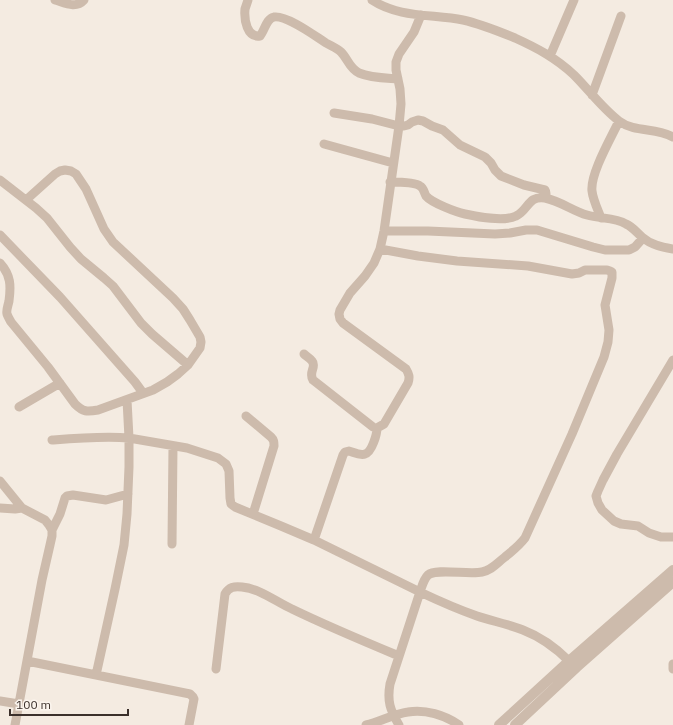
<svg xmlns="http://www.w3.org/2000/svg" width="673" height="725" font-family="'IBM Plex Sans',sans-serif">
<rect width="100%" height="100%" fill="#f4ebe1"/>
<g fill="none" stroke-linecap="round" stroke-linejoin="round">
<path stroke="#cdbbac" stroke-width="9" d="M 55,0 C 65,3 76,9 84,0
M 248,0 C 247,3 246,6 245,9 C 244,20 247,38 260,36 C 265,30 266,19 274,17 C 287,15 315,36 326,43 C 331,46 337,48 341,52 C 348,59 349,68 359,73 C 371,78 385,78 398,79
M 372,0 C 399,18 433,14 463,20 C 481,24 498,31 515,38 C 537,48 556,58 574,75 C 589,90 602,108 619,121 C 635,133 656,127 673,137
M 550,56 L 574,0
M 592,95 L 621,16
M 334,113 L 372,119 L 399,126 L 404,126 L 408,125 L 412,122 L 418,120 L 423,121 L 432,126 L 443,130 L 460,145 L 485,157 L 491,163 L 495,170 L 501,176 L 524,185 L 545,190 C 547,193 546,195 545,198
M 324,144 L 393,163
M 0,180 L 36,208 L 47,218 L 70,247 L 81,259 L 104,278 L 113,286 L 141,323 L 152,334 L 188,365
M 390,182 C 398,182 415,182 420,186 C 424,188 424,193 426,196 C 432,203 456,212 465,214 C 479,217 503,222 516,216 C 528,211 528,195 545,198 C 560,201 573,211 587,215 C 600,219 615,217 626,224 C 633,227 637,233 642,237 C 651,245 662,247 673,249
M 601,218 C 598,210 593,200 592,191 C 590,174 611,138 619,121
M 384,231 L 428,231 L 495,234 L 510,233 L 526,230 L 537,230 L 593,247 L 605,250 L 629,250 L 635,247 L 643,238
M 0,235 L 60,297 L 135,382 L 143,393
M 380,249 L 418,256 L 457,261 L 528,266 L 572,274 L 579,273 L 585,270 L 607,270 L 610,271 L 612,272 L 612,278 L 605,305 L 609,330 L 608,342 L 604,357 L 572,434 L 525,538 C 518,547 513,550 505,557 C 497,563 492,570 482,572 C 469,575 436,568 428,575 C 423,580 422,587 420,592 C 439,601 457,609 477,616 C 492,621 508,624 523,630 C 541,637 556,648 569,661
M 0,263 C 11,275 11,286 9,301 C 8,306 6,310 7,314 C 8,317 10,320 11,322 L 48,367 L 75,404 C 83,412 87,412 98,410 L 153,390 L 167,382 L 178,374 L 188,365 L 200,348 L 201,342 L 200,337 L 190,320 L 183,309 L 173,298 L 113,242 L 104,229 L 86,189 L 76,174 L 71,171 L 65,170 L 60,171 L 55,174 L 26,200
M 304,354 C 306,356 310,358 312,361 C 317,367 308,372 313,380 L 373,427 L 377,428 L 384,424 L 408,383 C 410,377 409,374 406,369 L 343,323 L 340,319 L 339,314 L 340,310 L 350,293 L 365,276 L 374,263 L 380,249 L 384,231 L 399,126 L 401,104 L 400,89 L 396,70 L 396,62 L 399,54 L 414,32 L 421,15
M 673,360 L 617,454 L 603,480 L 598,491 L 596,496 L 598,503 L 602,510 L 614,521 L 621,524 L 638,526 L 649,533 L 661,537 L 673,537
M 127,400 L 129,438 L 187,448 L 218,458 L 226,464 L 229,471 L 230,498 L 231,504 L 235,507 L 281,526 L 314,540 L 420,592 L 390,684 C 387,701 390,710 399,725
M 19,407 L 60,383
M 246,416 L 271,437 C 274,440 274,442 274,446 L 253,514
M 52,440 C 78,438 103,436 129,438 L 129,467 L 127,514 L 124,545 L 115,589 L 96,675
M 0,481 L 22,508 L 45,520 L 49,525 L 52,530 L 52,536 L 50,545 L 42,580 L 15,725
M 0,508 L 15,509 L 22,508
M 52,530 L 60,514 L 65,498 L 67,496 L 73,495 L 106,500 L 128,494
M 314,540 L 343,455 L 345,452 L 349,451 C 353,452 360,456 365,454 C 372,452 377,434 377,428
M 172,544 L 173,446
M 27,661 L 190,694 L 193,697 L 194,699 L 189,725
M 673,664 L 673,669
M 216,669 L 225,594 C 229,587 234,586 242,587 C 261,589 276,602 292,609 C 327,626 363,641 399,656
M 0,701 L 19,704
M 366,725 C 380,722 393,714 408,712 C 425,709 445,715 459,725"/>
<path stroke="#cdbbac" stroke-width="10" d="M 499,725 L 569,661 L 673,570
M 515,725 L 577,667 L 673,582"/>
</g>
<path d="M10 709v6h118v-6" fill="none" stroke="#3b302b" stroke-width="2"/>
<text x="16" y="709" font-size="12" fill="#3b302b" stroke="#fbf5ee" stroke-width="3" paint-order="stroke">100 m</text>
</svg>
